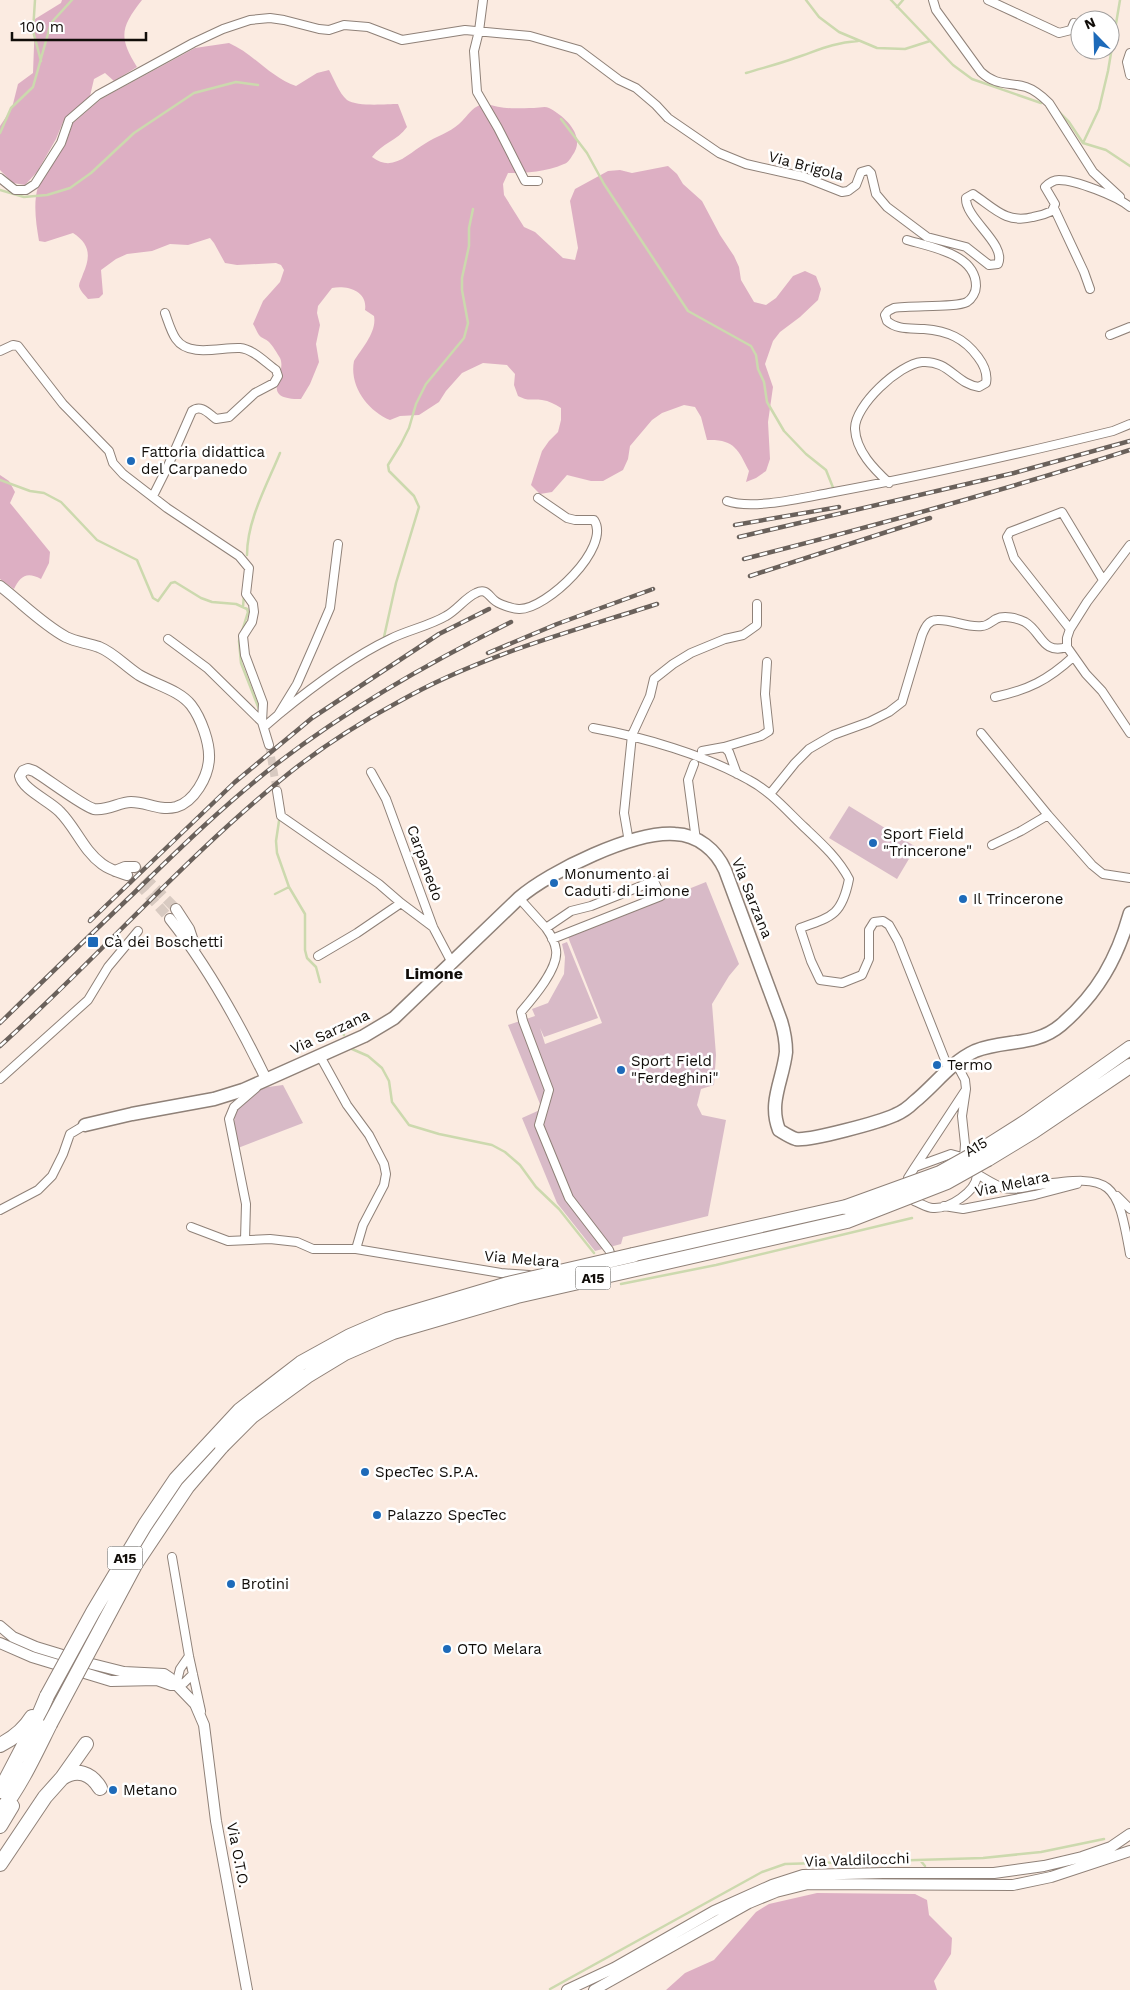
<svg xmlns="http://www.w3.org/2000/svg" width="1130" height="1990" font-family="'Work Sans',sans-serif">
<rect width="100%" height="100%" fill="#fbebe1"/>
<path fill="#d8bac7" d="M 849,806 L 916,847 L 897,879 L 829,838 Z
M 706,882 L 739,964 L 729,976 L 712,1004 L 716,1055 L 714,1085 L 701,1089 L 697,1105 L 702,1115 L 726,1120 L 708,1216 L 623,1237 L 621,1244 L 595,1251 L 557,1203 L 522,1118 L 542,1109 L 508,1025 L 535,1016 L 532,1009 L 548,1003 L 564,974 L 565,957 L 562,944 L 567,942 L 598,1018 L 544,1037 L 540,1028 L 545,1044 L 602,1023 L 568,937 Z
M 283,1085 L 303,1123 L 238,1148 L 234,1124 L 235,1110 L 261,1088 Z"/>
<path fill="#ddafc3" d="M 62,0 L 142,0 C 121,27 118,37 137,67 L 114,81 L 105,73 L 94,79 L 90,96 L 63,122 L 56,139 L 37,172 L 25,185 L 13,183 L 0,170 L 0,126 L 12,108 L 18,84 L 33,73 L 35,19 L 61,3 Z
M 229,43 C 254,54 271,78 296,86 L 317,73 L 329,70 C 334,79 339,93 347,100 C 357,107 386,104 398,104 L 407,127 C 397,141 382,143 372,157 C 393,173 407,154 426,143 C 437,136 449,133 459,124 C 470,114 470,108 485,103 C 502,110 516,108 534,108 C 539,108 545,106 549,108 C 566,117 587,137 572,156 C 570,159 568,163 564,164 C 546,172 527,173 508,173 L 503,184 L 504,195 L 524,227 L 535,232 L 563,258 L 575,260 L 578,248 L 570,201 L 575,189 L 608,171 L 620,170 L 632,173 L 668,166 L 677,174 L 683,184 L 702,201 L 720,235 L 734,256 L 739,267 L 741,280 L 754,302 L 766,305 L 776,298 L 793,276 L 805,271 L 816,276 L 821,289 L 818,300 L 800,317 L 780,332 L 773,341 L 765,364 L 773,387 L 768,422 L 770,459 L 766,471 L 756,478 L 746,482 L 749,471 C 738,449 734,439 707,440 L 701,417 L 695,407 L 684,405 L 662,413 L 652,420 L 630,446 L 628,459 L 623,470 L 603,481 L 591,481 L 567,475 L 552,492 L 540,494 L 531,485 L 542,451 L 549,441 L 558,432 L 561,420 L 561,408 C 555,404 549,401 542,400 C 531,398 530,402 518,396 L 514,385 L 515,374 L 507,365 L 483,363 L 462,373 L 446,391 L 439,402 L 419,415 L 400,416 L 390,420 C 368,411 349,386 354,361 C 362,348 377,332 374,316 L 365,310 C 368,291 347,285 332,288 L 318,306 L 317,313 L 320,325 L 316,344 L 319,362 L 310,384 L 301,399 C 257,399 288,375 280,358 C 277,353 273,346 269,342 C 266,339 261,338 259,335 C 257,332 255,327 253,324 L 263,301 L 280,282 L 284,270 L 281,265 L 276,263 L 237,265 L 225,263 L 214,243 L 210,238 L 188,245 L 170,244 L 152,251 L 127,254 L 116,259 L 101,270 L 103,294 L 99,298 L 88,299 C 85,295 80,291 79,286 C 79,282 82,278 83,274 C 91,256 90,244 73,233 L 45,242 L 39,241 C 36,224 33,203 38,187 L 65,145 L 73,123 L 101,99 L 195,48 Z
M 0,475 L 9,481 L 15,492 L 10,503 L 50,552 L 49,563 L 41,579 C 26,571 20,577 14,589 L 0,579 Z
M 817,1893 L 915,1894 L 927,1900 L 929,1915 L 952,1938 L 951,1954 L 934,1981 L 937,1990 L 666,1990 L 685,1973 L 714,1960 L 756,1912 L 769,1904 Z"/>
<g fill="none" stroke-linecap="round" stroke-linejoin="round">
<path stroke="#ccd9ae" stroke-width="2.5" d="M 35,0 L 33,31 L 41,61
M 806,0 L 819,17 L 839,32 L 877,48 L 905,49 L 930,41
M 891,0 L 953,65 L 972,79 L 1041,103
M 897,7 L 903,0
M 746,73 C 762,68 779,64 795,58 C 819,50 832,43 858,41
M 1058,111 L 1069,122 L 1083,143 L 1106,150 L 1130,166
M 561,119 L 587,153 L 604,184 L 688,311 L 751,346 L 756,355 L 758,369 L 764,382 L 767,402 L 784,431 L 806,454 L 826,470 L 834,490
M 0,133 L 11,108 L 33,87 L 51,23 L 72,0
M 1083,143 L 1099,109 L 1108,71 L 1120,0
M 0,190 L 24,197 L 47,195 L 70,188 L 91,173 L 134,133 L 194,93 L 236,82 L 258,85
M 0,480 L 30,491 L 44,493 L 61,502 L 97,540 L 137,560 L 153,598 L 158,601 L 171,583 L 175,582 L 201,598 L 212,602 L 236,604 L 247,609 L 248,612 L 239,641 L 241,663 L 259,709
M 247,555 C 247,520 267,485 280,453
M 243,607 L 244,594
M 384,637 L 396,583 L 419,507 L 414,496 L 389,471 L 388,465 L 401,444 L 409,428 L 416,404 L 426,384 L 464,338 L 468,323 L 462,290 L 462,278 L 469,246 L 469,228 L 473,209
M 279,821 L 276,841 L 277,853 L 289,887 L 305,914 L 305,950 L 307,958 L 316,967 L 320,982
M 275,894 L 289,887
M 339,1027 L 344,1035
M 352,1049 L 368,1056 L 382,1068 L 389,1081 L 392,1102 L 409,1125 L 439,1134 L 492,1145 L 505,1152 L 520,1165 L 536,1187 L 559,1209 L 594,1253
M 621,1284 L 716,1265 L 912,1218
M 920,1860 L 925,1866
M 550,1989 L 762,1872 L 785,1864 L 983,1858 L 1041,1852 L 1104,1839"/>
<path stroke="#d8cac1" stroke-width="8" stroke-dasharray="8 4" stroke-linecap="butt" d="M 269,745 L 277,791"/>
<path stroke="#d8cac1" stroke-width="10" stroke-dasharray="10 5" stroke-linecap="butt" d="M 135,867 L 176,909
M 127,875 L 143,889 L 170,919"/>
<g stroke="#8f8178" stroke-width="10">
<path id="minor" d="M 483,0 L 479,31 L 474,51 L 477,92 L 498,128 L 525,181 L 538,181
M 933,0 L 936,10 L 981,72 C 996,86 1008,82 1026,87 C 1035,90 1042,96 1049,103 L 1093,172 L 1120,197
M 988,0 L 1059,33 L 1071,30 L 1074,23
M 1130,53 L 1127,62 L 1130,75
M 0,178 L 15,190 L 26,190 L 35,184 L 61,143 L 69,120 L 98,95 L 193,43 L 223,29 L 250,20 L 270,18 L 284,20 L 319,29 L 329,30 L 344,25 L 368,27 L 402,40 L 465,30 L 530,36 L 579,50 L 619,80 L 636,88 L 656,105 L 668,118 L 719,153 L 746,164 L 804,177 L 842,192 L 848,191 L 856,185 L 861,172 L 868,170 L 871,173 L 876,194 L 887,207 L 927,237 L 966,247 L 989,265 L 998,264 C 1007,244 965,219 966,198 L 973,194 C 994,208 1006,224 1033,217 C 1039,216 1046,214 1052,211 L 1055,204 L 1045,187 C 1049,183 1053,180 1059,180 C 1075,180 1117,196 1130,207
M 1054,208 L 1084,272 L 1090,289
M 1110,335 L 1130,327
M 0,351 L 13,345 L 18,346 L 63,404 L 109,451 L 113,463 L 123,474 L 167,508 L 239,556 L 249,568 L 246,594 L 253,604 L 254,612 L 252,622 L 243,636 L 245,655 L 263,703 L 262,722
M 889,483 C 874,469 856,451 855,429 C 854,406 899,364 922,362 C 949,360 956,384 979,387 L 986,383 C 988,373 984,365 978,357 C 964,338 948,331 924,329 C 911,328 897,330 887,321 L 885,315 L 888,311 L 894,308 C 911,305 956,308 967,302 C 972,299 976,292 976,286 C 976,254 931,247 907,240
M 153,496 L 167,468 L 192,411 C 201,404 208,413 216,419 L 229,417 L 255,393 L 274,383 L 278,376 L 276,370 C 266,363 253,349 240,348 C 221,347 189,358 176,339 C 171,332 168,321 165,313
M 727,501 C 752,510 802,498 829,493 C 924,476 1018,454 1113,431 L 1130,424
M 1070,629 L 1014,558 L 1007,537 L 1010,532 L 1062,512 L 1103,580
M 168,639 L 207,668 L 262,722 L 269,745
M 1067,647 L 1086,674 L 1102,691 L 1130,733
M 995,697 C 1028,690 1048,680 1073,657
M 278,715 C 312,687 350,658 390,639 C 408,630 429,626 446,616 C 457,610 465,598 476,593 C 486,588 488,595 494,600 C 498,604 513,609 519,609 C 546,610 612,547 594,520 L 575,520 L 567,518 L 538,498
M 264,727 L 278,715 L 297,684 L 315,643 L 330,608 L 338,544
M 593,728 C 643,737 705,755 749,780 C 770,791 787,811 804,827 C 821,843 838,858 849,879 C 842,915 832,917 800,928 L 811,961 L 820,980 L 842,983 L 862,975 L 869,959 L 869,930 L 874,922 L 883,921 L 889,925 L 898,941 L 949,1070
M 981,733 L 1048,815 L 1092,865 L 1103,874 L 1130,878
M 702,751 L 724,747
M 694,764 L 688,780 L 696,840
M 371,772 L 386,799 L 433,927 L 452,963
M 737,774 L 729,752 L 724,747 L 761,736 L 769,731 L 765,694 L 767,662
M 277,791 L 281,816 L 379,884 L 401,903 L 433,927
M 770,794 L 795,763 L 809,749 L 833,735 L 869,722 L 889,712 L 902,702 L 922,635 C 925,628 928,620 937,620 C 952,619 967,628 982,626 C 987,626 991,622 996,619 C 1004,615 1017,618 1025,622 C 1042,632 1042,655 1067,647 L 1067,638 L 1070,629 L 1087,602 L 1130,545
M 629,842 L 624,813 L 632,735 L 650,696 L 654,679 L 673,664 L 691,653 L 725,639 L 743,635 L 757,625 L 757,604
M 992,845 L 1021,831 L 1048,815
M 519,898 L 546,928 L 571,911 L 591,906 L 654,881 L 661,896 L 552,939
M 546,928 C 551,935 555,942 556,950 C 559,968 533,998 521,1012 L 523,1021 L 549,1090 L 539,1125 L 569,1198 L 609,1250 L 613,1261
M 318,956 L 357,933 L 401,903
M 320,1056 L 347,1105 L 369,1135 L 384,1164 L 386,1174 L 384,1185 L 363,1225 L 356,1249
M 956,1063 L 965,1080 L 966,1089 L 962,1116 L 965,1144 L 964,1158
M 0,1079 L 88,1000 L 108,967 L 138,931
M 951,1154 L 973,1160 C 974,1164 977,1170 977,1175 C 976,1192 949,1209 933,1208 C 927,1208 920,1203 914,1201 L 908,1178 L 915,1167 Z
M 915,1167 L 965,1091
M 977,1174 C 986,1179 994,1185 1004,1188 C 1015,1191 1028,1186 1039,1185 C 1113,1174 1117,1181 1130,1254
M 1117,1196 L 1130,1209
M 944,1206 L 963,1209 L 1035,1195 L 1077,1184
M 0,1210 L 38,1190 L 52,1176 L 63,1154 L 70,1134 L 85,1125
M 191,1227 L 228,1241 L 270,1239 L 297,1242 L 313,1249 L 356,1249 L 501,1273 L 529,1275
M 245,1240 L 246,1204 L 229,1119 L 234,1107 L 256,1088
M 700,1247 L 757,1235
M 172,1557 L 189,1656 L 201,1711
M 189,1656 L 180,1669 L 176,1685 L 184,1683 L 193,1674"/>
</g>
<g stroke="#8f8178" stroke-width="12">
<path id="tertiary" d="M 0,586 C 21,602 42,624 66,637 C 76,642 88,643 99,647 C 114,653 125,666 139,675 C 156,685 179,690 191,705 C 201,718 210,743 209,759 C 208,777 194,802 176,807 C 159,811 147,802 131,802 C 119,802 108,811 94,809 C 84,807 46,778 34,771 L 28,769 L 23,771 L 20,776 C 23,790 50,801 60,812 C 76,828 83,850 102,864 C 110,870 118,872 127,875
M 115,871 L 125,867 L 135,867
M 176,909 L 189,929 L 195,947
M 170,919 C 209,968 239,1023 266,1079
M 0,1626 L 13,1637 L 36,1647 L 92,1664 L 124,1672 L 164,1674 L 170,1678 L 195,1704 L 204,1725 L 216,1821 L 247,1990
M 0,1643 L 32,1657 L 111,1681 L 157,1680 L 171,1685 L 176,1685
M 567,1990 L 614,1968 L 714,1911 L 772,1885 L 803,1875 L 883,1873 L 994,1873 L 1044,1866 L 1082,1857 L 1111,1847 L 1130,1834
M 594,1990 L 749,1903 L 776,1892 L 808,1884 L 1013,1885 L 1051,1877 L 1130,1851"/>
</g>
<g stroke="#8f8178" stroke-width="15">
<path id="primary" d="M 85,1125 L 132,1114 L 214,1099 L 243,1090 L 364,1036 L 394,1018 L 519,898 C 550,871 634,831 675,834 C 698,835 716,850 725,870 L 781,1021 C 784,1031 786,1042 786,1052 C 783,1080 768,1102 779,1130 C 784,1133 790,1137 796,1139 C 810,1141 880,1122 895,1115 C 902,1112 909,1107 914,1102 C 934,1086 951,1062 975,1051 C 1005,1039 1035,1047 1061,1025 C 1098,993 1117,959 1130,913"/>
</g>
<g stroke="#8f8178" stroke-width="16">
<path id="motorway" d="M 983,1149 L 1027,1121 L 1130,1048
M 988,1159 L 1034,1131 L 1130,1066
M 633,1255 L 846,1207
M 136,1563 L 187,1487 L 222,1446
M 0,1745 C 14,1738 24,1730 32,1717
M 62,1778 C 77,1768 91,1773 100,1788
M 0,1791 L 36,1722 L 47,1696
M 0,1812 C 21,1785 35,1754 50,1724
M 0,1826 L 12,1806
M 0,1864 L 45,1797 L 62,1778 L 86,1744"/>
</g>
<use href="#minor" stroke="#fff" stroke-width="8"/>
<use href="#tertiary" stroke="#fff" stroke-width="10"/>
<use href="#primary" stroke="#fff" stroke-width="12"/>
<use href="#motorway" stroke="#fff" stroke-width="14"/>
<g stroke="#6a615b" stroke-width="4.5">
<path id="rail" d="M 735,525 L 839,507
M 739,537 L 1014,473 L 1130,441
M 744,559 C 874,526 1002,491 1130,450
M 750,576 L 930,518
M 488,653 L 557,624 L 653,589
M 91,919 L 90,921 L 235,782 L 312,718 L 439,634 L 489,609
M 0,1023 C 44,980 88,937 133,894 C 180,848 227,802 279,762 C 351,707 430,662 511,622
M 0,1046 C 98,958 185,857 288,774 C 323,746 361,722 400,701 C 479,656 570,632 657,604"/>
</g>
<use href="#rail" stroke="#fff" stroke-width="2.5" stroke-dasharray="8" stroke-linecap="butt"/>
<g stroke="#8f8178" stroke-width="16" stroke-linecap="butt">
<path id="motorway-bridge" d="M 846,1207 L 940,1173 L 983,1149
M 222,1446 L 252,1416 L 307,1376 L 345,1353 L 393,1332 L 517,1296 L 847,1221 L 947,1182 L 988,1159
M 47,1696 L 93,1612 L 145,1525 L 176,1479 L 240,1410 L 301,1363 L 350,1336 L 387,1320 L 508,1284 L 633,1255
M 50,1724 L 136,1563"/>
</g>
<use href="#motorway-bridge" stroke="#fff" stroke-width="14"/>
</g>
<g fill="#1d6ab9" stroke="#fff" stroke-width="2">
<circle cx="131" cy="461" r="5"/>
<circle cx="873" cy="843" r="5"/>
<circle cx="554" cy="883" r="5"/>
<circle cx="963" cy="899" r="5"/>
<rect x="87" y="936" width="12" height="12" rx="2.5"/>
<circle cx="937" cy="1065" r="5"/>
<circle cx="621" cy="1070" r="5"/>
<circle cx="365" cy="1472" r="5"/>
<circle cx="377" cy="1515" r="5"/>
<circle cx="231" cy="1584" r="5"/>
<circle cx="447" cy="1649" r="5"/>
<circle cx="113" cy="1790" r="5"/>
</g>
<g text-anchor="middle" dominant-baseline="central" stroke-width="5" stroke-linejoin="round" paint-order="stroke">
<g fill="#fff" stroke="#585653" stroke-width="1">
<rect x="575.5" y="1266.5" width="35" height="23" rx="4"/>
<rect x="107.5" y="1546.5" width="35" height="23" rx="4"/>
</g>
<g font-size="14" font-weight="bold" fill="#110d09">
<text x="593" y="1278">A15</text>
<text x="125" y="1558">A15</text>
</g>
<g font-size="15" fill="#110d09" stroke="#fff">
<text transform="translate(806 166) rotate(15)">Via Brigola</text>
<text transform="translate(425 863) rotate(70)">Carpanedo</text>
<text transform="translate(752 898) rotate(68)">Via Sarzana</text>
<text transform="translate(330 1032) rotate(-25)">Via Sarzana</text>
<text transform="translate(976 1147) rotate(-30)">A15</text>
<text transform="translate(1012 1184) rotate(-12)">Via Melara</text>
<text transform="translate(522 1259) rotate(5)">Via Melara</text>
<text transform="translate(238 1855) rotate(79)">Via O.T.O.</text>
<text transform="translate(857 1860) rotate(-2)">Via Valdilocchi</text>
</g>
<g font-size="15" fill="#110d09" stroke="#fff" text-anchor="start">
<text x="141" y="452">Fattoria didattica<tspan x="141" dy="17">del Carpanedo</tspan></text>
<text x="883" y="834">Sport Field<tspan x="883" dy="17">"Trincerone"</tspan></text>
<text x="564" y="874">Monumento ai<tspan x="564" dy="17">Caduti di Limone</tspan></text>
<text x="973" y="899">Il Trincerone</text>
<text x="104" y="942">Cà dei Boschetti</text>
<text x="631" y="1061">Sport Field<tspan x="631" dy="17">"Ferdeghini"</tspan></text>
<text x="947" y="1065">Termo</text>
<text x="375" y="1472">SpecTec S.P.A.</text>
<text x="387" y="1515">Palazzo SpecTec</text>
<text x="241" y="1584">Brotini</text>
<text x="457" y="1649">OTO Melara</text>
<text x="123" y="1790">Metano</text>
</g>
<g font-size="16" font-weight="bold" fill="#110d09" stroke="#fff">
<text x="434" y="973">Limone</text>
</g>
</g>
<g transform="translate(1095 35) rotate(337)"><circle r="24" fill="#ffffff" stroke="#a09e9d"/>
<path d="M0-4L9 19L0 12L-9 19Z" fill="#1d6ab9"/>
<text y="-8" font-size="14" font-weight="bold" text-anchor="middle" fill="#110d09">N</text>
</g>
<path d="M12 32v8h134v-8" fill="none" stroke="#110d09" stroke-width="2.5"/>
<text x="20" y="32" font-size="15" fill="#110d09" stroke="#ffffff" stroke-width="4" paint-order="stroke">100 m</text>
</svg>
